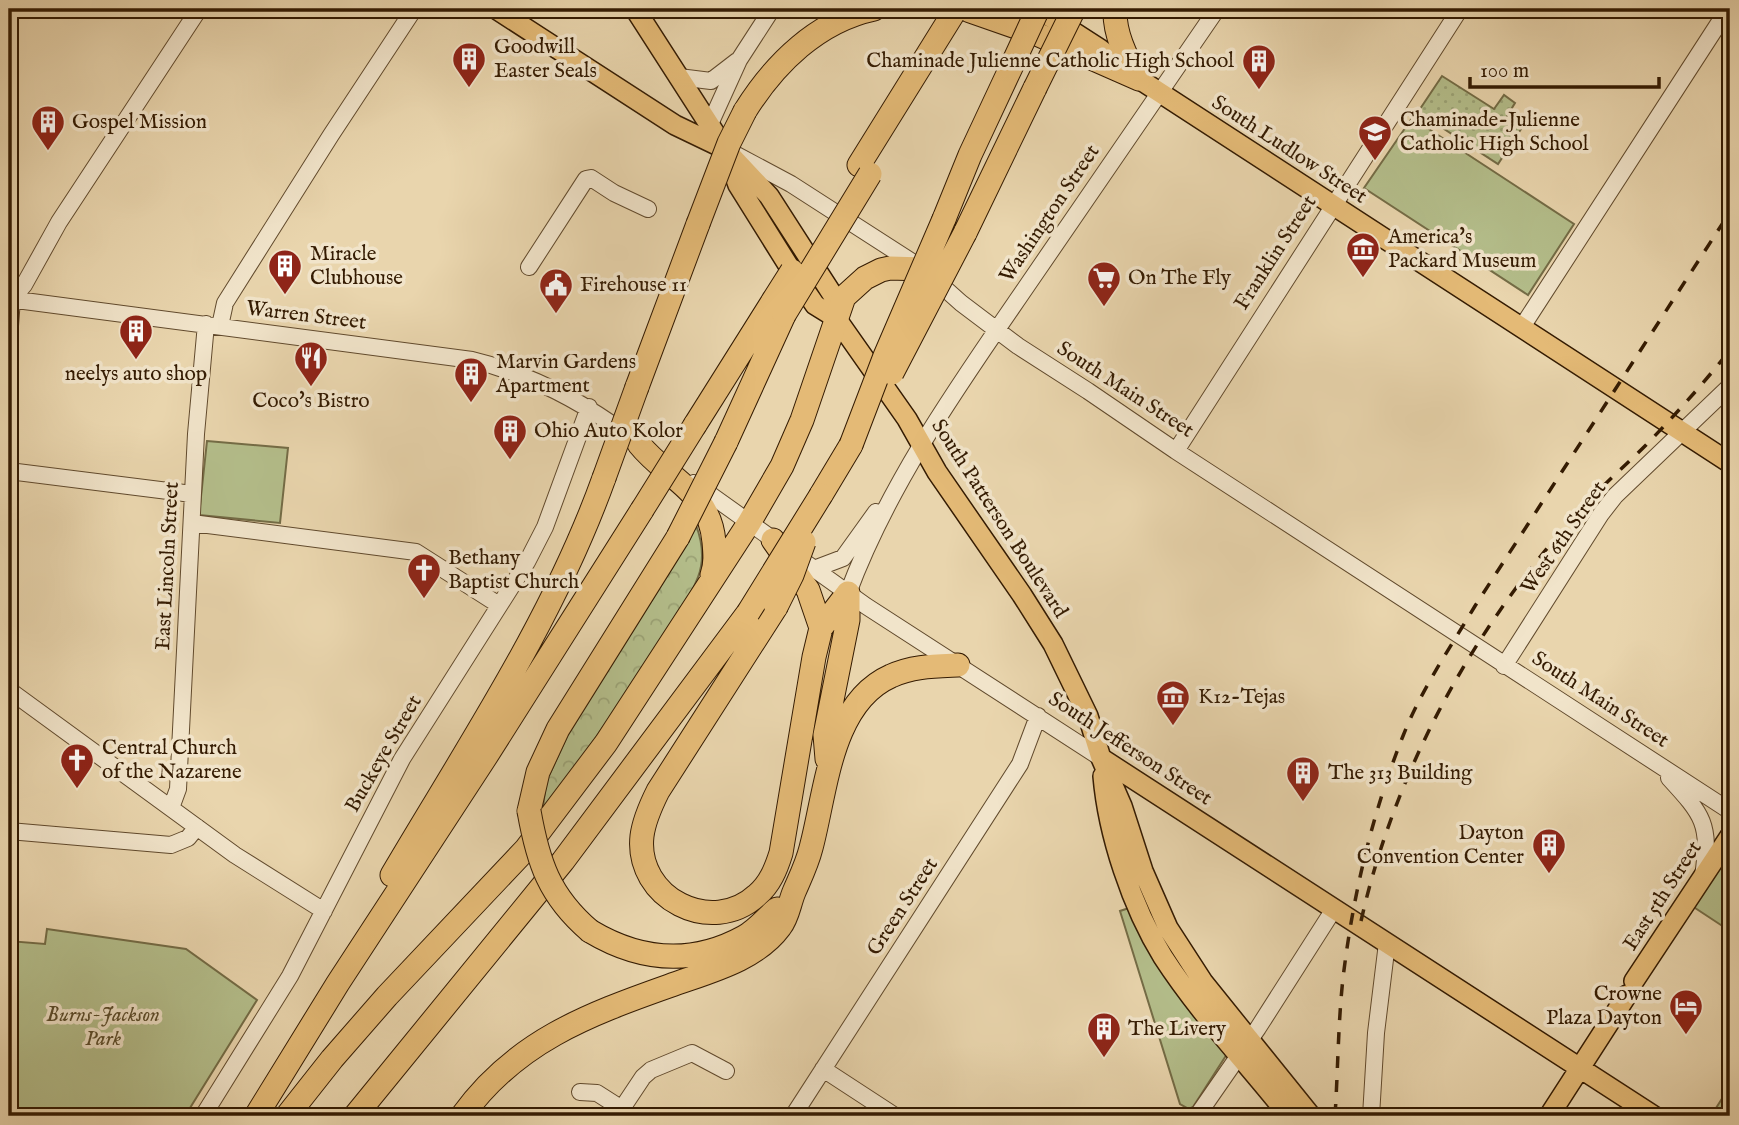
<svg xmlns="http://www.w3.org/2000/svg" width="1739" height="1125" font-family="'IM FELL English',serif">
<defs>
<pattern id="grass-dots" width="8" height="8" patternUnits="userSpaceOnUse" patternTransform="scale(1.75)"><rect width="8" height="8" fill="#b4be8b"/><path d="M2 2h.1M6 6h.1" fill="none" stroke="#9ba376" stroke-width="1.8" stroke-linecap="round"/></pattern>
<pattern id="forest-crowns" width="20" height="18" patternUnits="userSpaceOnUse" patternTransform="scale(1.75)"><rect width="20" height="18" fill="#b4be8b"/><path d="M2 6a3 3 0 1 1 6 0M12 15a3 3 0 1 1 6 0" fill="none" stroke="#9ba376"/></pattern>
</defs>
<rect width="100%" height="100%" fill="#e9d5ad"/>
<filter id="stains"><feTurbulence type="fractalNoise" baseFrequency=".00286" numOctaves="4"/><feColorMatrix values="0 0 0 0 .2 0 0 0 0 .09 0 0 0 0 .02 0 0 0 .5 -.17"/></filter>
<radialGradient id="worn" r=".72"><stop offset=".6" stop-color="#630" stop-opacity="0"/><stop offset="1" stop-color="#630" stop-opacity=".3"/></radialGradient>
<path fill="url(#grass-dots)" stroke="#746c46" stroke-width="2" d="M 1442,76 L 1494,109 L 1504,95 L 1515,103 L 1507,116 L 1523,126 L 1498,164 L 1418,112 Z"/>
<path fill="url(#forest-crowns)" stroke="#746c46" stroke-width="2" d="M 696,525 C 702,541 705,559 698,577 C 688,603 669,627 654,650 C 619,704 584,758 543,808 L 546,782 L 568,734 Z"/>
<path fill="#b4be8b" stroke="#746c46" stroke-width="2" d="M 1412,118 L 1574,224 L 1528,295 L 1364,188 Z
M 207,441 L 288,448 L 280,523 L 199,515 Z
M 1730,836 L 1730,931 L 1686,902 Z
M 1129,908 L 1227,1054 L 1193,1107 L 1189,1109 L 1180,1104 L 1120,911 Z
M 47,929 L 186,949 L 257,1000 L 185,1116 L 9,1116 L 9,941 L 45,944 Z
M 1730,1086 L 1730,1116 L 1711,1116 Z"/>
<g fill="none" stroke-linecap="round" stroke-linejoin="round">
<g stroke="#614a2d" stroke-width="18">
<path id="minor" d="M 679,77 L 711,81 L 737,61
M 710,124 L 739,60 L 772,9
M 731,152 L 791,184 L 923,269 L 961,303 L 1018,346 L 1088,391 L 1176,451 L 1730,811
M 529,267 L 586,179 L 591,178 L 614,193 L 648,209
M 9,299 L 472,360 C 530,374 580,400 627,435
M 220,326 L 225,303 L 331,135 L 414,9
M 1522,327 L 1728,9
M 9,339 L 12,299 L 24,285 L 59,222 L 199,9
M 1176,451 L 1460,9
M 9,471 L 192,494
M 694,483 L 866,606 L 1101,758
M 192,523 L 416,552 L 499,605
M 814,569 L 843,558 L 876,512
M 848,593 C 891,478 964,378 1033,277 C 1095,188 1155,98 1217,9
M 1504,666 L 1601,514 L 1615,496 L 1730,386
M 9,690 L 235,855 L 324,911
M 1669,778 C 1703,815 1711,824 1703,876
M 171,808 L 178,789 L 196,434 L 206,324
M 9,831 L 171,845 L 188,838 L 197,827
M 823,1069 L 895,1116
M 580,1092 L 597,1093 L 633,1116
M 203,1116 L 290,976 L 402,759 L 527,562 L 545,527 L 589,407
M 617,1116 L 643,1077 L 651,1070 L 692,1053 L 726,1071
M 793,1116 L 1020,764 L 1038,716
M 1197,1116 L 1258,1028 L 1334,909
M 1371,1116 L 1376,1033 L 1387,943"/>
</g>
<g stroke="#341b02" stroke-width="22">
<path id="major" d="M 496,9 L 675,125 L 725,149 L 769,196 L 834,297 L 836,318
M 635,9 L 725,149 L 738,185 L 793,273 L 815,305 L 836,318 L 907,419 L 937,472 L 1022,595 L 1053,644 L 1088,716 L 1101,758 L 1122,806 L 1143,871 L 1168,928 L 1203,982 L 1311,1116
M 1038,9 L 1100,49 L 1139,79 L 1730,463
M 1101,758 L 1654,1116
M 1103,776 C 1108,835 1132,907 1163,957 C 1200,1014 1247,1063 1289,1116
M 1634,981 L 1730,836
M 1549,1116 L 1627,995"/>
</g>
<g stroke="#341b02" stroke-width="25">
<path id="highway" d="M 1115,9 C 1114,34 1126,58 1139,79
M 970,11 L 1039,35 L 1139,79
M 745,111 C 775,63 818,21 874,9
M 859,165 L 956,9
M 944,219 L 970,155 L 1014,61
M 965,233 L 1035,88
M 637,387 L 698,224
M 695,425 L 773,301
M 726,442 L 784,315
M 639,444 C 667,479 710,491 714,542 C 715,553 716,564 712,575
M 821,495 L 851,445
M 773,540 L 808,590 L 821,628
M 776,607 L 658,791 C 651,805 644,820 642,836 C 635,898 712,937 757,895 C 770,884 776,869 781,853 L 814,657 L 821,628 L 848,593
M 827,759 L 825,735 L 848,620 L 848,593
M 529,811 L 538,772 L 558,729 L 678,537
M 392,875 C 468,746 553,620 604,478
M 590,931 C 640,961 691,966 744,937 C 757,930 766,918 777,909
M 256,1116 L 338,983 L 485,758 L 642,510
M 287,1116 L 332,1059 L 387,996 L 526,849 L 606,743 L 749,523 L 782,466 L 802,420 L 844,297 L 865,278 L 881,270 L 890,268 L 923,269
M 355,1116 L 563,861 L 748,613
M 462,1116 C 515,1042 587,1015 669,986 C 707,972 755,961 780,927 C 788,917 789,904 794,892 C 800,878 807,864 811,848 C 826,793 830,703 891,676 C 912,666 935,666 958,665"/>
</g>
<use href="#minor" stroke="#f1e4ca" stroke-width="16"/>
<use href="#major" stroke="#e4ba76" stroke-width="19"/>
<use href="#highway" stroke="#e4ba76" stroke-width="23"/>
<path stroke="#341b02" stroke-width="3.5" stroke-dasharray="12 12" stroke-linecap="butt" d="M 1361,921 C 1396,766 1477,621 1585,505 C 1604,484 1626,465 1646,445 C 1676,414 1704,383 1730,350
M 1335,1116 C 1338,1070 1338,1024 1343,978 C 1353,895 1372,814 1403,736 C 1421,690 1450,648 1475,606 L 1730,212"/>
<g stroke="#341b02" stroke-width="25" stroke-linecap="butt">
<path id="highway-bridge" d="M 1014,61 L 1038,9
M 1035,88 L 1074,9
M 698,224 L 729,143 L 745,111
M 773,301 L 792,271
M 784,315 L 870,174
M 892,373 L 965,233
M 851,445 L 885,356 L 944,219
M 604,478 L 637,387
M 642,510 L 695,425
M 678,537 L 726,442
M 776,607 L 792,575 L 804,542
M 748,613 L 821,495
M 529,811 C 538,862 549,896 590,931"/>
</g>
<use href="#highway-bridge" stroke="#e4ba76" stroke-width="23"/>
</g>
<defs>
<g id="building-pin" transform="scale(1.75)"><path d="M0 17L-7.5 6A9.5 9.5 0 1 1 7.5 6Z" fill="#8f2418" stroke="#f1e4ca"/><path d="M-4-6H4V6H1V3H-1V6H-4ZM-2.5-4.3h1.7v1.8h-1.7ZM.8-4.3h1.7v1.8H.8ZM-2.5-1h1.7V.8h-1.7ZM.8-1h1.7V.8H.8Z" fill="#fff"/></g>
<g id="school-pin" transform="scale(1.75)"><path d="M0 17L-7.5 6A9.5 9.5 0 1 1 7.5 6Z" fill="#8f2418" stroke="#f1e4ca"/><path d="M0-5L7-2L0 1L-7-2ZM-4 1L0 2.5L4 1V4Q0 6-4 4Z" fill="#fff"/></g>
<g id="museum-pin" transform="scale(1.75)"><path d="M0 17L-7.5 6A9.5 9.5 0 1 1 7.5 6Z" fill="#8f2418" stroke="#f1e4ca"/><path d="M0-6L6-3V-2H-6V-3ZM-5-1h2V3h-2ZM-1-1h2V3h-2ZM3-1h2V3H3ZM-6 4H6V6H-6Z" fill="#fff"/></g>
<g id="supermarket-pin" transform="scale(1.75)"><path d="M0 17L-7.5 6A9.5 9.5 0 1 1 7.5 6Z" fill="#8f2418" stroke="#f1e4ca"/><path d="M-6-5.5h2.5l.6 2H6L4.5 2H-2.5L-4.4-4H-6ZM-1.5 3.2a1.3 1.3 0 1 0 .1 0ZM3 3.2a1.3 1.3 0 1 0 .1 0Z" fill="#fff"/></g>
<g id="civic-pin" transform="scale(1.75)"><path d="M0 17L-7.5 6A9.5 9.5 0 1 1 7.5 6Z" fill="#8f2418" stroke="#f1e4ca"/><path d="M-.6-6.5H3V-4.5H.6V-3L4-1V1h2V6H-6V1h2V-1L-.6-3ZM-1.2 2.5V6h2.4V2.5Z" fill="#fff"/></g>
<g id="restaurant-pin" transform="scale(1.75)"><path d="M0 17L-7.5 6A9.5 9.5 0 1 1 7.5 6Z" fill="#8f2418" stroke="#f1e4ca"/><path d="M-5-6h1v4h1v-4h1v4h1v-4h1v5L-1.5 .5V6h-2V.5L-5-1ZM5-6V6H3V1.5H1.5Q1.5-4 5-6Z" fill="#fff"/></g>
<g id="church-pin" transform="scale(1.75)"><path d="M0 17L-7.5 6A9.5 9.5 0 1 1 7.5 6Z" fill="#8f2418" stroke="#f1e4ca"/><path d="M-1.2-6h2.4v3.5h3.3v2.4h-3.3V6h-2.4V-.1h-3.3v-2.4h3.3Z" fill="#fff"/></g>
<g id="hotel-pin" transform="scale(1.75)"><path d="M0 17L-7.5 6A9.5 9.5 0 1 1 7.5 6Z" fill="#8f2418" stroke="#f1e4ca"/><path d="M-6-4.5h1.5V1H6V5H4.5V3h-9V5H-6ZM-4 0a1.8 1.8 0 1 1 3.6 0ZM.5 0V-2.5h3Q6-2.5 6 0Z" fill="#fff"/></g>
</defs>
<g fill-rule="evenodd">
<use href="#building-pin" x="469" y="59"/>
<use href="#building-pin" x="1259" y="61"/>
<use href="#building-pin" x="48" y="122"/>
<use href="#school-pin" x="1375" y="132"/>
<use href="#museum-pin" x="1363" y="249"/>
<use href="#building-pin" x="285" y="266"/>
<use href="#supermarket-pin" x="1104" y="278"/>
<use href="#civic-pin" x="556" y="285"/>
<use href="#building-pin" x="136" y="331"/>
<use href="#restaurant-pin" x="311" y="358"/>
<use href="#building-pin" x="471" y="374"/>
<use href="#building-pin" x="510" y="431"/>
<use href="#church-pin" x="424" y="570"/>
<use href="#museum-pin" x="1173" y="697"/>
<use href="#church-pin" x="77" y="760"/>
<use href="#building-pin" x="1303" y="773"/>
<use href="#building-pin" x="1549" y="845"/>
<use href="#hotel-pin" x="1686" y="1006"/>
<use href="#building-pin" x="1104" y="1029"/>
</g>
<g text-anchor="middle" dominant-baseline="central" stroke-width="7" stroke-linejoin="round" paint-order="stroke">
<g font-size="21" fill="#341b02" stroke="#f1e4ca" text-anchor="start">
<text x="494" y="47">Goodwill<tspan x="494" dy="24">Easter Seals</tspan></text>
<text x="1234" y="61" text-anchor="end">Chaminade Julienne Catholic High School</text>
<text x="1400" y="120">Chaminade-Julienne<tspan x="1400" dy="24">Catholic High School</tspan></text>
<text x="72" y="122">Gospel Mission</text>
<text x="1388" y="237">America's<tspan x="1388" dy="24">Packard Museum</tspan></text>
<text x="310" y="254">Miracle<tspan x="310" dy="24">Clubhouse</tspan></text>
<text x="1128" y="278">On The Fly</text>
<text x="580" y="285">Firehouse 11</text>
<text x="496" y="362">Marvin Gardens<tspan x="496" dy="24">Apartment</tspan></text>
<text x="136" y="374" text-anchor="middle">neelys auto shop</text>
<text x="311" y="401" text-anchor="middle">Coco's Bistro</text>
<text x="534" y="431">Ohio Auto Kolor</text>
<text x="448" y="558">Bethany<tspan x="448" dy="24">Baptist Church</tspan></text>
<text x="1198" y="697">K12-Tejas</text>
<text x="102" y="748">Central Church<tspan x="102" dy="24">of the Nazarene</tspan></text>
<text x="1328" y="773">The 313 Building</text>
<text x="1524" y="833" text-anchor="end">Dayton<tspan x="1524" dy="24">Convention Center</tspan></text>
<text x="1662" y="994" text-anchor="end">Crowne<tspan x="1662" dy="24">Plaza Dayton</tspan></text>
<text x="1128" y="1029">The Livery</text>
</g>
<g font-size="21" fill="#341b02" stroke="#f1e4ca">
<text transform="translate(1289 150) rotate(33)">South Ludlow Street</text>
<text transform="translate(1050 214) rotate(-56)">Washington Street</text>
<text transform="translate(1276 253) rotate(-57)">Franklin Street</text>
<text transform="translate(306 316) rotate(7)">Warren Street</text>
<text transform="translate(1125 390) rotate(33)">South Main Street</text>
<text transform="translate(999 519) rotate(57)">South Patterson Boulevard</text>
<text transform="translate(1564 538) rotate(-55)">West 6th Street</text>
<text transform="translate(168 566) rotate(-87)">East Lincoln Street</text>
<text transform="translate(1600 700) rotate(33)">South Main Street</text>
<text transform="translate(1130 749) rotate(33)">South Jefferson Street</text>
<text transform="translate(384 754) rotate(-60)">Buckeye Street</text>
<text transform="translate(1663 896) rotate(-57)">East 5th Street</text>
<text transform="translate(903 907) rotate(-57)">Green Street</text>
</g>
<g font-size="21" font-style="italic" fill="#5a4c2b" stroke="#f1e4ca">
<text x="103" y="1015">Burns-Jackson<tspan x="103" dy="24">Park</tspan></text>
</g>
</g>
<rect width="1739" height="1125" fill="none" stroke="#e9d5ad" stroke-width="35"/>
<rect x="10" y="10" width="1718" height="1104" fill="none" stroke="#341b02" stroke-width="3.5"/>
<rect x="18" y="18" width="1704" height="1090" fill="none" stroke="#341b02" stroke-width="2"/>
<path d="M1470 77v10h189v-10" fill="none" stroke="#341b02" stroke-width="3.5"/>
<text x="1480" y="77" font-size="21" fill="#341b02" stroke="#f1e4ca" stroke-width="5" paint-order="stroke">100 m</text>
<rect width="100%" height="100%" filter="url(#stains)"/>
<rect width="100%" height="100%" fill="url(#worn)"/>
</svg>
